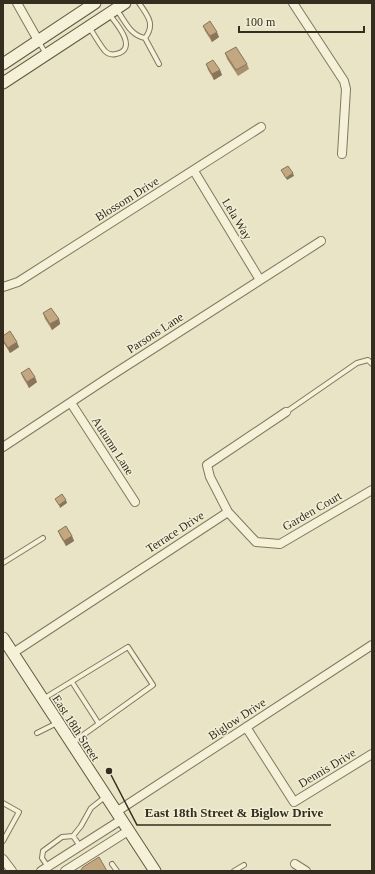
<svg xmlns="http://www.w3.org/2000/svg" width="375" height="874" font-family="'Times New Roman',serif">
<rect width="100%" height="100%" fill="#e9e4c6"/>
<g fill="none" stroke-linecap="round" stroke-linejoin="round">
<g stroke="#82775e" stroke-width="6">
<path id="service" d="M 116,9 C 125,20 130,36 145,38 C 156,24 147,15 139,3
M 89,27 C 94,34 99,44 105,51 C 108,54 112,55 116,54 C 139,49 116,23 109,14
M 145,38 L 159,64
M 39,42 L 46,54
M 286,412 L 357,363 L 368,360 L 372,364
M 3,563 L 43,538
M 72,682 L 99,724
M 43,699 L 128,647 L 153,685 L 72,743
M 37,733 L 57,723
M 3,803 L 19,812 L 3,841
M 73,836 L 81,826 L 91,808 L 105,797
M 112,864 L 117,871
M 48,867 L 42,858 L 43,851 L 62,837 L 73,836 L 80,846
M 234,871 L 244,865"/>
</g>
<g stroke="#82775e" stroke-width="10">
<path id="minor" d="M 17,3 L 39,42
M 293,3 L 344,81 L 346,89 L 342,154
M 194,171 L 260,280
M 3,287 L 18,282 L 261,127
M 71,403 L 135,502
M 3,447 L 109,377 L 321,241
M 228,512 L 256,542 L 280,544 L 372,490
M 13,653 L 228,512 L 210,477 L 207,465 L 286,412
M 246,727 L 294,802 L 372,754
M 116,812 L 372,645
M 3,859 L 12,871
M 295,864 L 306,871
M 41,871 L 121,820
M 65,871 L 128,831"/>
</g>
<g stroke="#645841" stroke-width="13">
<path id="secondary" d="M 3,64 L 95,3
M 3,83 L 125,3
M 3,638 L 155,871"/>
</g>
<use href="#service" stroke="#f5f1d8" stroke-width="4"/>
<use href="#minor" stroke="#f5f1d8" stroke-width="8"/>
<use href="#secondary" stroke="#f5f1d8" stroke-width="11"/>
</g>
<path fill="#a8906e" d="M 203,26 L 219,37 L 212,42 L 205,31 Z
M 225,53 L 247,64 L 249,69 L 238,76 L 227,59 Z
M 206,64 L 220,70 L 222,75 L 214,80 L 208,70 Z
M 43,313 L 59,319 L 60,324 L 52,330 L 45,319 Z
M 3,336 L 19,347 L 10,353 L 3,342 Z
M 21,373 L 37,382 L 29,388 L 23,378 Z
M 58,531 L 72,536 L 74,541 L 66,546 L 60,536 Z"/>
<path fill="#88755a" d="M 217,32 L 219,37 L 212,42 L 210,36 Z
M 220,70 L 222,75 L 214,80 L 212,74 Z
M 293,173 L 294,176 L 287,180 L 286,178 Z
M 59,319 L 60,324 L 52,330 L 50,324 Z
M 17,342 L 19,347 L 10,353 L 8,348 Z
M 35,377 L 37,382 L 29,388 L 27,382 Z
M 66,500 L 67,503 L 60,508 L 59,505 Z
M 72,536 L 74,541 L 66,546 L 64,541 Z"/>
<path fill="#c3a780" stroke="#88755a" d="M 210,21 L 217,32 L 210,36 L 203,26 Z
M 236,47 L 247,64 L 236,70 L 225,53 Z
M 213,60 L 220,70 L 212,74 L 206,64 Z
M 288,166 L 293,173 L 286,178 L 281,170 Z
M 51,308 L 59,319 L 50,324 L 43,313 Z
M 10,331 L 17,342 L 8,348 L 3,340 L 3,336 Z
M 29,368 L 35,377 L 27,382 L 21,373 Z
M 62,494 L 66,500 L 59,505 L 55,499 Z
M 66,526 L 72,536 L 64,541 L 58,531 Z
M 99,857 L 107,871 L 80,871 L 83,867 Z"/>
<g text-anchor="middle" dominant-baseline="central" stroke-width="3" stroke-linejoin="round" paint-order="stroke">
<g font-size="12" fill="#342d20" stroke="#f1eed5">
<text transform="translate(127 199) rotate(-32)">Blossom Drive</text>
<text transform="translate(237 219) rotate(59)">Lela Way</text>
<text transform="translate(155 333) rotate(-33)">Parsons Lane</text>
<text transform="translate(113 446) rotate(57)">Autumn Lane</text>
<text transform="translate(312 511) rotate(-30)">Garden Court</text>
<text transform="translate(175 532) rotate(-33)">Terrace Drive</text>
<text transform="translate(237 719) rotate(-33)">Biglow Drive</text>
<text transform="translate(76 728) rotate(57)">East 18th Street</text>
<text transform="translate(327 768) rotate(-31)">Dennis Drive</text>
</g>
</g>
<path fill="none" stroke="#342d20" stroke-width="1.5" d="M109 771L137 825H331"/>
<circle fill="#342d20" stroke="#f1eed5" stroke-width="1.5" cx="109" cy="771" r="4"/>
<g font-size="13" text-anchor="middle" font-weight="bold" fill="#342d20" stroke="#f1eed5" stroke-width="3" stroke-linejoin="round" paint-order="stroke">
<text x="234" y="817">East 18th Street &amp; Biglow Drive</text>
</g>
<rect width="375" height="874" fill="none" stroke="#342d20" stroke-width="8"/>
<path d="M239 26v6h125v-6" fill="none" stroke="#342d20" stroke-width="2"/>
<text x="245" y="26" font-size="12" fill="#342d20" stroke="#f1eed5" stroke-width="3" paint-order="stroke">100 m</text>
</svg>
